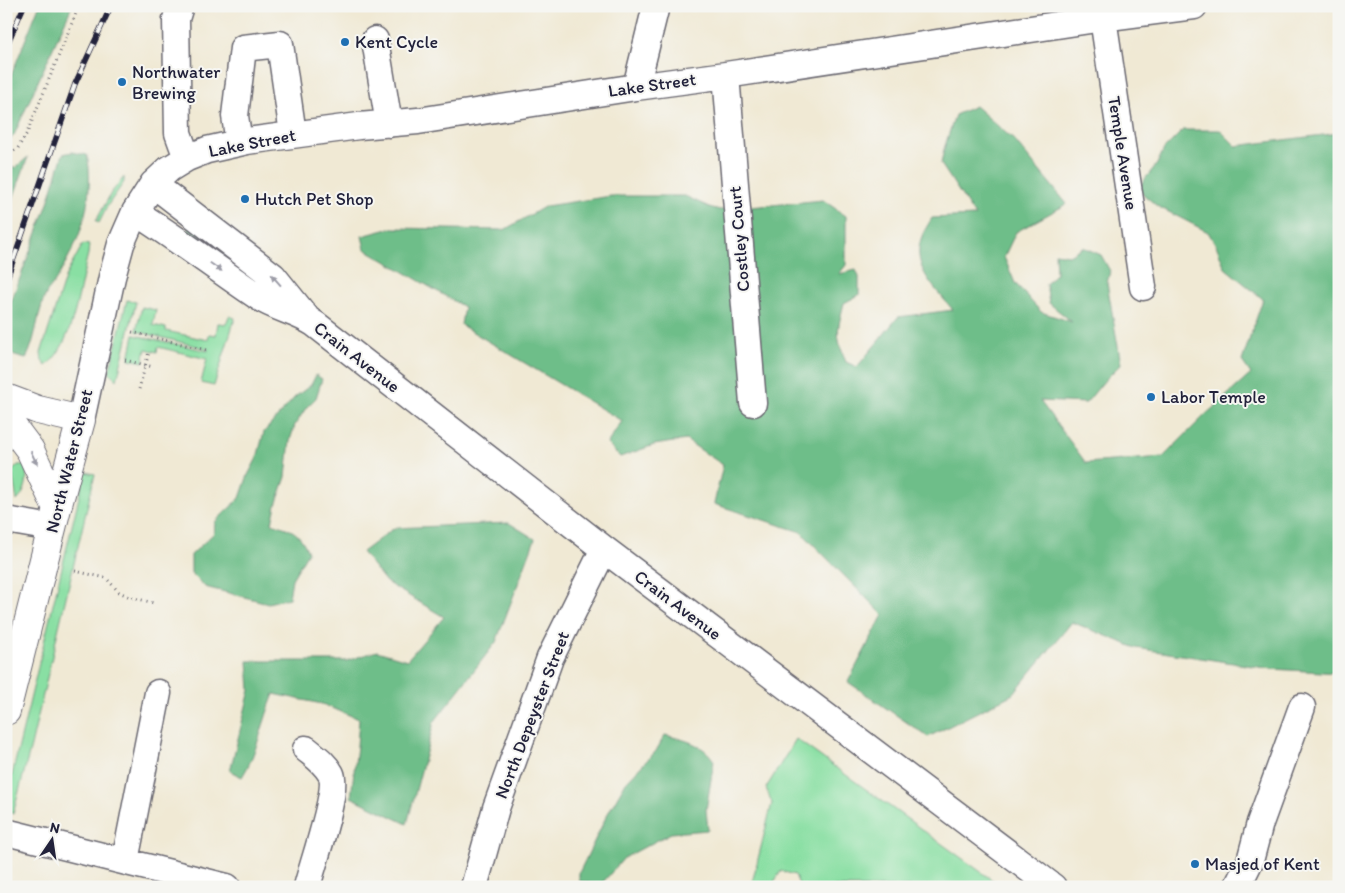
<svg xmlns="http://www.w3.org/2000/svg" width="1345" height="893" font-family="Itim,sans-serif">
<rect width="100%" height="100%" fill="#f6f6f2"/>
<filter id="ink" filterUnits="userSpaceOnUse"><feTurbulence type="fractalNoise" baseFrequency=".02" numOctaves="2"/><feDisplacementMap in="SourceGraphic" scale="10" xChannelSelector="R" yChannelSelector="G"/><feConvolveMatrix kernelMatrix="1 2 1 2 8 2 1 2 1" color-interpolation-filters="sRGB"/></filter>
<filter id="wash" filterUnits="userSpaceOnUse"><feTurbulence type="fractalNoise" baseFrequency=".0096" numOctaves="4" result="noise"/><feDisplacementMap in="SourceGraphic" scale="20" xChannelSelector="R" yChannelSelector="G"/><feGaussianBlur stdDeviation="1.12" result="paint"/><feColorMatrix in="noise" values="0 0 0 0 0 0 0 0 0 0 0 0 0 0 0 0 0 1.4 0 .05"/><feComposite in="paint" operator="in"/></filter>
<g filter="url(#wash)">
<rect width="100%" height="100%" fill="#f0e9d4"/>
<path fill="#89dfa3" stroke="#56806f" d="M 124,177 L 124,182 L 108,205 L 99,223 L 96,221 L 111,193 Z
M 194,223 L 227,257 L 187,231 Z
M 83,244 L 89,245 L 88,254 C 79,287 74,344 46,366 L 42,361 L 41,353 L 66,275 Z
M 127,300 L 136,302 L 117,380 L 109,372 Z
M 142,307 L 156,310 L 153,325 L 166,328 L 166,331 L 208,340 L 209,334 L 216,335 L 218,323 L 226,324 L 229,316 L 235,318 L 214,386 L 201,383 L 207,359 L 158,347 L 157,352 L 146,349 L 143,362 L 129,359 L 134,335 L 208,351 L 208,349 L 136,331 Z
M 18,465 L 25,465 C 29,478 26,492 17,501 L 12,472 L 14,469 Z
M 85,472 L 95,474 L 31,746 L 13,814 L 6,811 L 6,800 Z
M 796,739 L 1002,887 L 800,887 L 795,875 L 781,871 L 771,887 L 751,887 L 772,803 L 766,788 Z"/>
<path fill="#6ebe89" stroke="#487062" d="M 39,6 L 72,6 L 14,135 L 6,144 L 6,88 Z
M 975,106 L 1014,140 L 1067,204 L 1016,232 L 1004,257 L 1015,283 L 1041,312 L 1072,322 L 1049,303 L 1046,284 L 1056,273 L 1055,253 L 1069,255 L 1083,247 L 1101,255 L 1110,271 L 1107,283 L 1121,364 L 1105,380 L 1086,403 L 1040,401 L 1086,463 L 1163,457 L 1204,416 L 1251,374 L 1242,361 L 1263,299 L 1225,268 L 1216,245 L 1208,232 L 1157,206 L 1137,189 L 1157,164 L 1164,149 L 1183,130 L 1220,130 L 1236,146 L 1339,133 L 1339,673 L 1272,669 L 1136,648 L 1072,622 L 1013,694 L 928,737 L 848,682 L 883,615 L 801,532 L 714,504 L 723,465 L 686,440 L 654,445 L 620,457 L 607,444 L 622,421 L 461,325 L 464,307 L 365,249 L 362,236 L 392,228 L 504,230 L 546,206 L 611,196 L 685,196 L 709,207 L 720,210 L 823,200 L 846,216 L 846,265 L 839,274 L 856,270 L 859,277 L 859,295 L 844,303 C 837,332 835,334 846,362 L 857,367 L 898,317 L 953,310 C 937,290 911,268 921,239 C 923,232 928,225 932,218 L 975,216 L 941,164 L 944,149 L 955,115 Z
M 72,152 L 87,155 C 94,186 85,229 69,256 C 65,264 61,272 56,280 C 53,286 48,289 45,296 C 37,316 36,339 26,359 L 15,356 L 6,351 L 6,315 L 47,206 L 63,154 Z
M 28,157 L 6,218 L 6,167 L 15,168 Z
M 316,375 L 322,379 L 316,398 L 306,408 L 295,425 L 290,440 L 286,477 L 276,505 L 272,523 C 292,530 299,531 308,552 L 292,579 L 289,598 L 268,603 L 205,587 L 191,573 L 191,555 L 214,533 L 215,522 L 240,498 L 248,475 L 257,458 L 264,432 L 295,397 L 311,385 Z
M 509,523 L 535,539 L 496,642 L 434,722 L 407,824 L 351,797 L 357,746 L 359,719 L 322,704 L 274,694 C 263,720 257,754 242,777 L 230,771 L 250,690 L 248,661 L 346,661 L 377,651 L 407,660 L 444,617 L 386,582 L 362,552 L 394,528 Z
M 665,735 C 684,740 703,743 714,761 L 706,810 L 708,830 L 671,833 L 624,858 L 604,881 L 599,885 L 579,881 L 579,873 L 607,815 L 626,782 L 656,751 Z"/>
</g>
<g filter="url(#ink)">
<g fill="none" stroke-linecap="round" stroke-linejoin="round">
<g stroke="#6a6871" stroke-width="29">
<path id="minor" d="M 180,6 L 176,19 L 178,133 L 187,158
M 1103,18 L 1143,287
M 375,40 L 389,124
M 726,75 L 753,403
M 636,87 L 656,6
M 239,143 L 235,116 L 243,48 L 280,44 L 293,134
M 153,184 L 273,276 L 306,317
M 135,212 C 178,239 218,270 260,298 C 277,309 298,312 315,324 L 604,549 L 1053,887
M 81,420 L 112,277 L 121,244 L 135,212 L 153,184 L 169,169 L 187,158 L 207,150 L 247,141 L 359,126 L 418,121 L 636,87 L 726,75 L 1103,18 L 1194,6
M 6,520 L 52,528
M 306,749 C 316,757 325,763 331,774 C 339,790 312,866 307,887
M 6,832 L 227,887
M 125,861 L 158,693
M 474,887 L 496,808 L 550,658 L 604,549
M 1237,887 L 1250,861 L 1260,823 L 1302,707"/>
</g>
<g stroke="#6a6871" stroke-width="30">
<path id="major" d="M 6,398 L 38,410 L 81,420 L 57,508 L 6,711
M 6,418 L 30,450 L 57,508"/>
</g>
<path stroke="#6a6871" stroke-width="3" stroke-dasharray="1 4" stroke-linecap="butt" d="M 6,157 L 18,148 L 27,133 L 79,6
M 132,332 L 206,350
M 125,360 L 153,367
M 139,389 L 149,352
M 75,571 L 106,578 L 119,592 L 130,597 L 154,603"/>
<use href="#minor" stroke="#fff" stroke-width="26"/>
<use href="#major" stroke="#fff" stroke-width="28"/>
<g stroke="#22223b" stroke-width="5.5">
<path id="rail" d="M 6,12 L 8,6
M 6,47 L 24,6
M 6,281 L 75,84 L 111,6"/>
</g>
<use href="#rail" stroke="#f6f6f2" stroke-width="4" stroke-dasharray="11" stroke-linecap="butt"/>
</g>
<defs><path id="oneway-solid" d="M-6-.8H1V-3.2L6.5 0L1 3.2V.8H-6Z" transform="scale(1.25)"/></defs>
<g fill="#9c9ca7">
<use href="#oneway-solid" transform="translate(216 267) rotate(35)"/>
<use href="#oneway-solid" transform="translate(276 280) rotate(-131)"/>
<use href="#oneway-solid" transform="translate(34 458) rotate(64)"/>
</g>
</g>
<g fill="#1f6fb2" stroke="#f6f6f2" stroke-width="2">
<circle cx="345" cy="42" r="5"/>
<circle cx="122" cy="82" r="5"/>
<circle cx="245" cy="199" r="5"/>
<circle cx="1151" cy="397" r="5"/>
<circle cx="1195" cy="864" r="5"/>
</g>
<g text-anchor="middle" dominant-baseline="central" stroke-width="4" stroke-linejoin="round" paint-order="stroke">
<g font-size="18" fill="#22223b" stroke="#f6f6f2" text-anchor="start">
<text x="355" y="42">Kent Cycle</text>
<text x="132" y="72">Northwater<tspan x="132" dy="21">Brewing</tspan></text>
<text x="255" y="199">Hutch Pet Shop</text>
<text x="1161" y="397">Labor Temple</text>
<text x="1205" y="864">Masjed of Kent</text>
</g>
<g font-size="18" fill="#22223b" stroke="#f6f6f2">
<text transform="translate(652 85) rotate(-8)">Lake Street</text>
<text transform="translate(252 143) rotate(-11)">Lake Street</text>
<text transform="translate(1123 153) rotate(81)">Temple Avenue</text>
<text transform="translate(739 239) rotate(-95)">Costley Court</text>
<text transform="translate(357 357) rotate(38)">Crain Avenue</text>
<text transform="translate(69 461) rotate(-76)">North Water Street</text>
<text transform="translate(678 605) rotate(37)">Crain Avenue</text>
<text transform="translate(532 715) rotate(-69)">North Depeyster Street</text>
</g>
</g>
<rect width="1345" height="893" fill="none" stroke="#f6f6f2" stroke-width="25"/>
<g transform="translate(52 840) rotate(13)" stroke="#f6f6f2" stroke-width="4" paint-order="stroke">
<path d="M0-4L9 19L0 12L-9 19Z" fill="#22223b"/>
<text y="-8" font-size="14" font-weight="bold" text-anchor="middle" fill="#22223b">N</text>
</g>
</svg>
